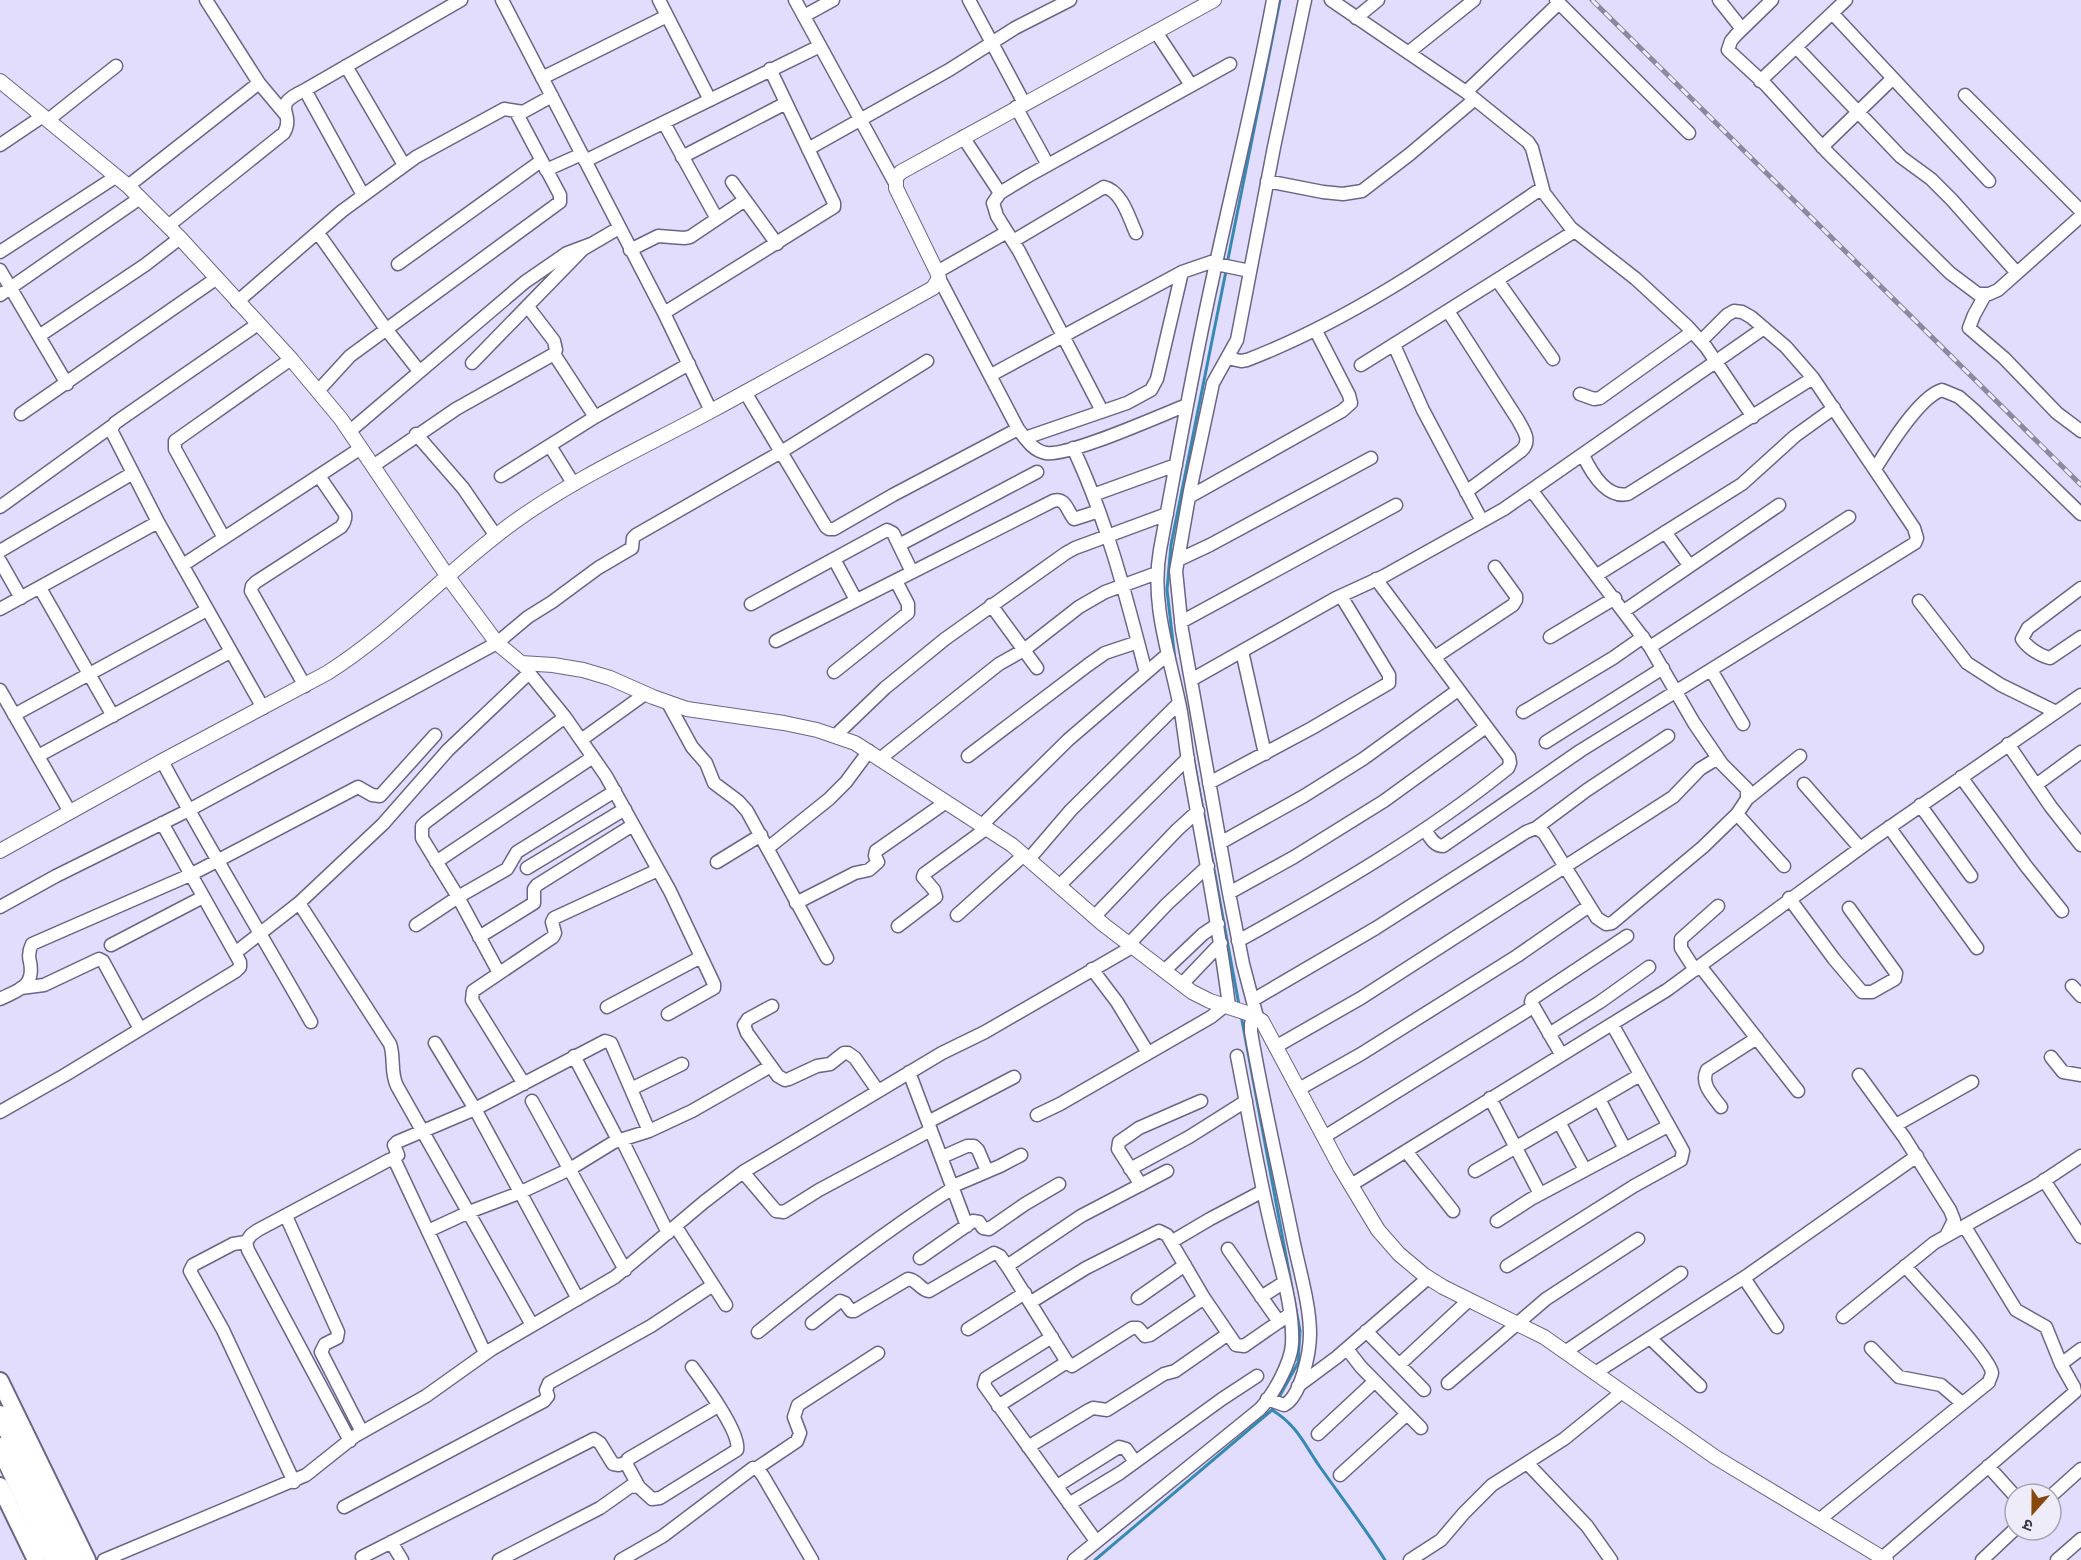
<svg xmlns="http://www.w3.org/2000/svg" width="2081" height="1560" font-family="Arial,'Noto Sans Devanagari',sans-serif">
<rect width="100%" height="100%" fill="#e2dcfd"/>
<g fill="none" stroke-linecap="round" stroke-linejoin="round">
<path stroke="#368ab2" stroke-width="3" d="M 1227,264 L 1280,0
M 1175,660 L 1167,590 L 1171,545 L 1226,271
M 1194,761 L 1239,1005
M 1241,1015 L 1300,1331 L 1298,1363 L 1278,1399
M 1272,1410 C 1297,1425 1304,1444 1320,1467 C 1342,1498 1365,1528 1385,1560
M 1095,1560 L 1272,1410 L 1275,1405"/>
<g stroke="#6b6583" stroke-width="15">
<path id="minor" d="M 206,0 L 259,83 L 285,114
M 502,0 L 664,313 L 711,411
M 659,0 L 710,100
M 795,0 L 895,183
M 969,0 L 1024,103
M 1331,0 L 1466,92 L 1528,142 L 1532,148 L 1544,193 L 1571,228 L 1636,279 L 1688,327 L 1706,347 L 1753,417
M 1556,0 L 1689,133
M 1719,0 L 1742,29
M 1772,0 L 1736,35 L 1731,41 L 1728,50 L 1766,85 L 1828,153 L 1950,273 L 1978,294 L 1989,294 L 1998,290 L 2081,216
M 1832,13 L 1989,181
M 804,16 L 833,0
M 1356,18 L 1378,0
M 1156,32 L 1191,85
M 1796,47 L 1901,157 L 1931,179 L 1952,200 L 2017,273
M 1409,52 L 1474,0
M 346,66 L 404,165
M 542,78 L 667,16
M 1760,81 L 1846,0
M 305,90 L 363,195
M 1466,92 L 1559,3
M 1965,95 L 2081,211
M 1016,107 L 1048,165
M 48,120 L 116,66
M 664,123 L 717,219
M 963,137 L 1000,193
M 0,145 L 43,116
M 1822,147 L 1892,79
M 808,149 L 949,70 L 1015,28 L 1070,0
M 682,157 L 786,103
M 585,161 L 820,46
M 546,170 L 582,154
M 1267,181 L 1323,192 L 1343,194 L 1362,191 L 1410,154 L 1475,99
M 732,182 L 777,244
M 128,186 L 259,83
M 168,226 L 284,133 C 296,111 268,107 305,90 L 461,0
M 318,233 L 386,329 L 419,371
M 1013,241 L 1104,187 C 1122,191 1129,218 1136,233
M 630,250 L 658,236 L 684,238 L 690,237 L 745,200
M 0,252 L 117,176
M 398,264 L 541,161
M 1216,264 L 1250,271
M 0,270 L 67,384
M 937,272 L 1007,232
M 939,278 L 1018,429 C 1025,438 1033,451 1046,453 C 1068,457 1161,415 1187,405
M 1497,280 L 1553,359
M 0,295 L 140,198
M 1985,295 L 1974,315 L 1969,328 L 2004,358 L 2057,413 L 2081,431
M 237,302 L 342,211 L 416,157 L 504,109 L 523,112 L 552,96
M 1448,311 L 1518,420 C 1524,431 1532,441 1521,451 L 1466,492
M 664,313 L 834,207 L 834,203 L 770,69
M 258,324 L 115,423 L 111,430 L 158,522 L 263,708
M 39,336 L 145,265 L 180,238
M 1394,345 L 1423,410 L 1482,521
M 554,354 L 595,417
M 1227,358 L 1241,361 L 1247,360 C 1354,319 1448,252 1542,188
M 472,363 L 583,249 L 619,228
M 1361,365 L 1575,231
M 991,375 L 1182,272 L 1217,260
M 318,391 L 350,356 L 560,202 L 560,195 L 516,112
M 745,392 L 826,527 L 829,529 L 834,529 L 893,495 L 1018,429
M 1580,394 L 1594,399 L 1600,398 L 1692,332
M 1102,411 L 1019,251 L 997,216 L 993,203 L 1000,193 L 1028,176 L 1230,64
M 21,414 L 217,278
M 350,431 L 525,282 L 567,253 L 591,244
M 416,434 L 463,488 L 496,536
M 1025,438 L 1127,403 L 1151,390 L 1157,379 L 1182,272
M 550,446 L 573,483
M 1073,448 C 1107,520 1126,596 1146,673
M 1583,455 C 1591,472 1606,499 1628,494 L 1813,378
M 373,466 L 456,409 L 554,354 L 556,350 L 554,341 L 528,307
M 1875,469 C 1888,448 1919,397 1942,390 L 1959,397 L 1975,411 L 2081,514
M 501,476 L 595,417 L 689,364
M 1093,495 L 1176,465
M 1189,497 L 1342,411 L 1351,403 L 1349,395 L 1316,331
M 0,507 L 112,426
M 1665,532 L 1689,565
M 224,538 L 175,449 L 175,441 L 291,359
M 899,545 L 1037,472
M 0,551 L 133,473
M 834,559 L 856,600
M 1178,560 L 1210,545 L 1371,458
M 0,561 L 21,598
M 183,565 L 361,448
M 1597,575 L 1742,484 L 1795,436 L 1834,408
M 40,588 L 113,716
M 2081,588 L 2028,628 L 2022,639 C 2027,647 2040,656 2050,658 L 2081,637
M 1919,601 L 1967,663 L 2001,685 L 2056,712
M 751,604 L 887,530 L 893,533 L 912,572
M 991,605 L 1037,668
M 0,609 L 158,522
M 1624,611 L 1779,505
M 1181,622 L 1396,505
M 1550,637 L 1615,598
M 776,641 L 1053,501 C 1066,497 1067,511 1074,519 L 1099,511
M 1650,647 L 1849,517
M 1242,651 L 1265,754
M 1435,657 L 1513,605 L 1516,600 L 1516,596 L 1495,567
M 521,663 L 565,717 L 606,776 L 670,891 L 714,984 L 714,988 L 668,1014
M 1711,670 L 1743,724
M 834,672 L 908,613 L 908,604 L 896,581
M 1191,680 L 1336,598 L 1384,576 L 1504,509 L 1764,328
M 305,686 L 251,591 L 252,586 L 256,582 L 341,527 C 345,522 346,519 345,514 L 319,476
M 0,690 L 70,812
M 668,703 L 692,747 L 706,763 L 714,783 L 738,801 L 747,811 L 827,958
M 1523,712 L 1613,658 L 1643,637
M 14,715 L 207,610
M 836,735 L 885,688 L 945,639 L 1066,553 L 1075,548 L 1167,514
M 581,740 L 645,694
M 1546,742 L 1663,668
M 2008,744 L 2051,807 L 2081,845
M 38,756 L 230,652
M 968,756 L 1088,665 L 1105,653 L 1138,642
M 881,758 L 999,664 L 1024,650 L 1079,607 L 1105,592 L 1157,573
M 162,761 C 209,849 262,935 311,1022
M 1961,777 L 2026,866 L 2062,911
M 1209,783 L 1312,728 L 1389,683 L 1389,675 L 1341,596
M 1804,784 L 1860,848
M 2036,785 L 2081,752
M 1747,799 L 1800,756
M 1920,805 L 1971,876
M 1737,814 L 1784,866
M 982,825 L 1068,740 L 1168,654
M 1889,827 L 1977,948
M 1536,828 L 1587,790 L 1668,736
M 1425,830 C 1430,837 1434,846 1443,846 L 1580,751 L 1915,543 L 1917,538 L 1914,528 L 1813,378 L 1786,347 L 1751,317 L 1742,312 L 1734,311 L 1727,315 L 1701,341
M 1220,843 L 1304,796 L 1363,759 L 1458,690
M 768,848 L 829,799 L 846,782 L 869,751
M 1029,859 L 1071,810 L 1179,703
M 436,862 L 593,757
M 717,862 L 761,835
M 527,868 L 625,809
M 1060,885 L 1188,758
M 1229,893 L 1294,857 L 1384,801 L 1486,727
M 1789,898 L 1834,959 L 1862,992 L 1872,992 L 1895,979 L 1896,973 L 1849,908
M 299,903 L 390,1044 C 395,1058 390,1072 397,1086 L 532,1325
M 796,903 L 855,873 L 869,870 L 878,862 L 875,856 L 876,851 L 946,802
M 0,907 L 56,876 L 189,810 L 497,643 L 528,617 L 552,602 L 598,568 L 632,548 L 633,538 L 636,535 L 781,452 L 927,361
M 957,915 L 1024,855
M 1094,917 L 1177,830 L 1198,811
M 416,925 L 458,897 L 507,869 L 517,852 L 615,791
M 898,926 L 936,897 L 934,890 L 923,877 L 924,874 L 987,828
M 479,937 L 534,903 L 534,889 L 537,885 L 633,825
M 1238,941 C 1332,889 1424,836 1508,768 L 1510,763 L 1509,757 L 1376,579
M 1129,944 L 1167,904 L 1208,866
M 111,945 L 203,897
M 235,953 L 299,903 L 383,824 L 448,750 L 529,673
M 1700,966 L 1798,1091
M 1092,969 L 1117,1002 L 1148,1053
M 1695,970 L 1681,948 L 1681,939 L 1718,906
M 1164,971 L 1203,934 L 1218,924
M 499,973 L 458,897 L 422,838 L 422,826 L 426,822 L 565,717
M 1182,984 L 1221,943
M 2072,986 L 2081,996
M 21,988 L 44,985 L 99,959 L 103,961 L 140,1029
M 0,999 C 18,990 35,987 30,962 C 28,955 29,950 32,944 L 190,875 L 358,787 L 372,795 L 380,796 L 435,735
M 1253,1000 L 1376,928 L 1526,832 L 1536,828 L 1544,833 L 1597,918 L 1606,924 L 1612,923 L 1703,847 L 1737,814 L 1747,799 L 1747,789 L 1722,764 L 1694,723 L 1650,647 L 1532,491
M 772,1006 L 748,1019 L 744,1025 L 747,1033 L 778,1076 L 785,1080 L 789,1079 L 817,1066 L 830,1064 L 844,1053 L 848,1053 L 855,1058 L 878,1091
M 1229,1006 C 1219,925 1203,847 1189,767 C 1186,749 1184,730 1181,712 C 1171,659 1150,605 1160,550 C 1177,459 1193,367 1213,277 C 1233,184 1256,93 1273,0
M 607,1007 L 701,957
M 1253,1015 L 1251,1024 L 1251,1032 C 1263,1102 1279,1170 1293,1239 C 1299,1269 1310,1304 1310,1334 C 1310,1352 1301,1397 1284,1405 L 1267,1399
M 1257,1017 L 1243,964 L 1229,893 L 1182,630 L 1176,571 L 1190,491 L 1213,383 L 1237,340 L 1274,147 L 1305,0
M 1549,1034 L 1600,1002 L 1649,967
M 435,1043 L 475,1109 L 578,1299
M 1277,1046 L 1361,998 L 1673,797 L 1700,769 L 1718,758
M 1561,1054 L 1531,1002 L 1532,999 L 1627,936
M 574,1056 L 618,1140
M 2051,1057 L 2063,1072 L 2081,1075
M 909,1072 L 967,1226
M 1859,1075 L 1904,1137 L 1950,1210 L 1954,1220 L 1947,1234
M 524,1084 L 472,1000 L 473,991 L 553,937 L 555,933 L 552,922 L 554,918 L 658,870
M 631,1089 L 682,1064
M 1299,1089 L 1361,1054 L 1517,956 L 1589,906
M 1490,1098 L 1540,1194
M 1599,1099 L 1625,1149
M 532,1101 L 625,1270
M 1721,1107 C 1713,1096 1700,1084 1707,1070 L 1757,1038
M 0,1112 L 65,1075 L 236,971 L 240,967 L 240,962 L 162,823
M 1037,1115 L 1060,1104 L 1211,1017 L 1226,1005
M 928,1122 L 1014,1077
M 1559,1122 L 1585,1170
M 1896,1125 L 1972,1082
M 1324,1137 L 1533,1007
M 622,1140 L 668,1233
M 1406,1151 L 1453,1211
M 942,1157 L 967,1146 L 974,1146 L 978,1150 L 987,1171
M 392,1159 L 398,1155 L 394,1145 L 397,1142 L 475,1109 L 605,1041 L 611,1043 L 649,1131
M 1130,1169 L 1189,1137 L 1246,1101
M 1475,1171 L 1640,1075
M 743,1172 L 776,1211 L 784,1212 L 819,1190 L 931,1130
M 2044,1180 L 2081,1237
M 1141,1185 L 1118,1149 L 1119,1142 L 1139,1128 L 1201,1101
M 1351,1185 L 1667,990 L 1874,838 L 2081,695
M 953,1186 L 1000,1166 L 1021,1155
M 286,1216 L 338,1332 L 337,1338 L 325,1344 L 321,1352 L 362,1432
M 1497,1221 L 1531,1199 L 1668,1126
M 676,1227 L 726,1305
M 428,1231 L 469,1212 L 519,1193 L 570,1169 L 614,1142 L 649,1131 L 692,1111 L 771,1066
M 246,1242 L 233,1244 L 193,1265 L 190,1271 L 223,1330 L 294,1482
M 1171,1242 L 1210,1219 L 1263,1191
M 1228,1249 L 1279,1322
M 920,1258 L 973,1221 L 979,1222 L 983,1228 L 989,1229 L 1025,1204 L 1059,1184
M 1007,1266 L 1081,1216 L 1167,1171
M 1507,1266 L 1634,1186 L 1681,1160 L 1683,1151 L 1612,1024
M 1744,1278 L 1777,1327
M 1261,1297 L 1283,1283
M 1138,1298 L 1185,1265
M 1031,1302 L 1086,1268 L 1159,1231 L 1167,1235 L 1204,1298 L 1236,1345 L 1244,1346 L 1290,1314
M 1843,1317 L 1934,1243 L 2039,1184 L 2081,1156
M 812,1323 L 840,1301 L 845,1303 L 851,1311 L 854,1311 L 908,1279 C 918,1280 920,1290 929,1291 L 994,1253 L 1000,1256 L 1009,1269 L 1067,1362 L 1072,1366 L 1132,1328 L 1138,1328 L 1145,1336 L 1150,1335 L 1204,1298
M 968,1329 L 1025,1293
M 1366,1331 L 1424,1390
M 758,1332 C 821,1281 885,1231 953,1188
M 1052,1337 L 986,1378 L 984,1385 L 1096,1541
M 1650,1338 L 1700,1386
M 1871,1348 L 1899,1377 L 1941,1385 L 1962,1403
M 1347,1349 L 1361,1367 L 1421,1428
M 1565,1352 L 1681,1273
M 2061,1364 L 2081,1349
M 1399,1365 L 1469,1300
M 1595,1373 L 1748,1275 L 1917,1156
M 1448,1383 L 1546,1299 L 1638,1239
M 1298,1386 L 1337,1357 L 1428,1278
M 998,1406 L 1067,1362
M 1318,1434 L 1375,1381
M 350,1441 L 248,1250 L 246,1242 L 251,1235 L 258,1230 L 389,1160 L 395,1161 L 485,1353
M 1028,1447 L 1089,1410 L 1093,1408 L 1107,1410 L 1164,1374 L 1175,1371 L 1228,1334
M 1527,1463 L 1587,1526 L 1611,1560
M 1988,1466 L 2015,1496
M 757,1468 L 797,1441 L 800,1433 L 794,1417 L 798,1405 L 878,1353
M 1340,1475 L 1407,1414
M 1057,1486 L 1119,1447 L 1126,1449 L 1135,1462
M 639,1487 L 627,1465 L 628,1459 L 718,1406
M 2051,1496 L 2081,1469
M 1069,1504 L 1120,1473 L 1222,1399 L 1257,1376
M 344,1507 L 544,1401 L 548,1396 L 546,1390 L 549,1383 L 651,1326 L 713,1285
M 1819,1520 L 1989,1382 C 1989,1380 1992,1375 1992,1373 C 1991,1358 1919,1282 1905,1266
M 391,1542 L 402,1560
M 362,1557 L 594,1439 L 600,1443 L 613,1464 L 619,1465 L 627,1462
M 1882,1558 L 2075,1392 L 2074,1387 L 2061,1364 L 2046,1327 L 2016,1310 L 1965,1227
M 104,1560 L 306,1475 L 355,1436 L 426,1396 L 492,1349 L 615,1277 L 704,1202 L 743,1172 L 942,1053 L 985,1032 L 1132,947
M 499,1560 L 600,1508 L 631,1486 L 639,1487 L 652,1499 L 660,1498 L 737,1450 C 741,1433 703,1382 692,1367
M 621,1560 L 663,1536 L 753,1468 L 757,1468 L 763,1476 L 812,1560
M 1074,1560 L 1260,1409 C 1273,1395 1291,1363 1292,1344 C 1294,1306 1278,1260 1270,1222 C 1257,1167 1248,1111 1237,1056
M 1410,1560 L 1441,1540 L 1464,1513 L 1492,1485 L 1564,1439 L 1622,1392
M 1982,1560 L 2015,1529
M 2057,1560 L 2081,1539"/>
</g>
<g stroke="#6b6583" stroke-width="16">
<path id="tertiary" d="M 0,81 L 128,186 L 180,238 L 291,359 L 341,419 L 448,577 L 497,643 L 521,663 L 553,665 L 583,670 L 610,678 L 653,697 L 687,709 L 784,723 L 817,730 L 855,743 L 1012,845 L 1104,925 L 1192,992 L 1210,1001 L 1250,1014 L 1262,1021 L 1340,1167 L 1378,1230 L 1399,1254 L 1424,1275 L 1443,1287 L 1544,1337 L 1715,1457 L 1886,1560
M 0,851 L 162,761 L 327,673 C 395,630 449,569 514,522 C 575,478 644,447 711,411 C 785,371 859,329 933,288 L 939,278 L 937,272 L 896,188 L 896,177 L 901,172 L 1214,0"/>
</g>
<g stroke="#6b6583" stroke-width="20">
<path id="secondary" d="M 0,1381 L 87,1560
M 0,1486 L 36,1560"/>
</g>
<g stroke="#6b6583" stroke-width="21">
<path id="primary" d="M 0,1415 L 72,1560
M 0,1447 L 54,1560"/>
</g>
<use href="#minor" stroke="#fff" stroke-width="12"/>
<use href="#tertiary" stroke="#fff" stroke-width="14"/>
<use href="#secondary" stroke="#fff" stroke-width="16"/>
<use href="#primary" stroke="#fff" stroke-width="18"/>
<g stroke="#8c889e" stroke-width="5">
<path id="rail" d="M 1592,0 L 2081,485"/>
</g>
<use href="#rail" stroke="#eeecf9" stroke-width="3" stroke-dasharray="9" stroke-linecap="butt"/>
</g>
<g transform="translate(2033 1512) rotate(201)"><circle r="28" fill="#eeecf9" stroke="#a7a4b1" stroke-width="1.5"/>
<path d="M0-4.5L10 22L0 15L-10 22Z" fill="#88490f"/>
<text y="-9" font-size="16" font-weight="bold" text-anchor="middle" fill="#3c3946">उ</text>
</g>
</svg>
